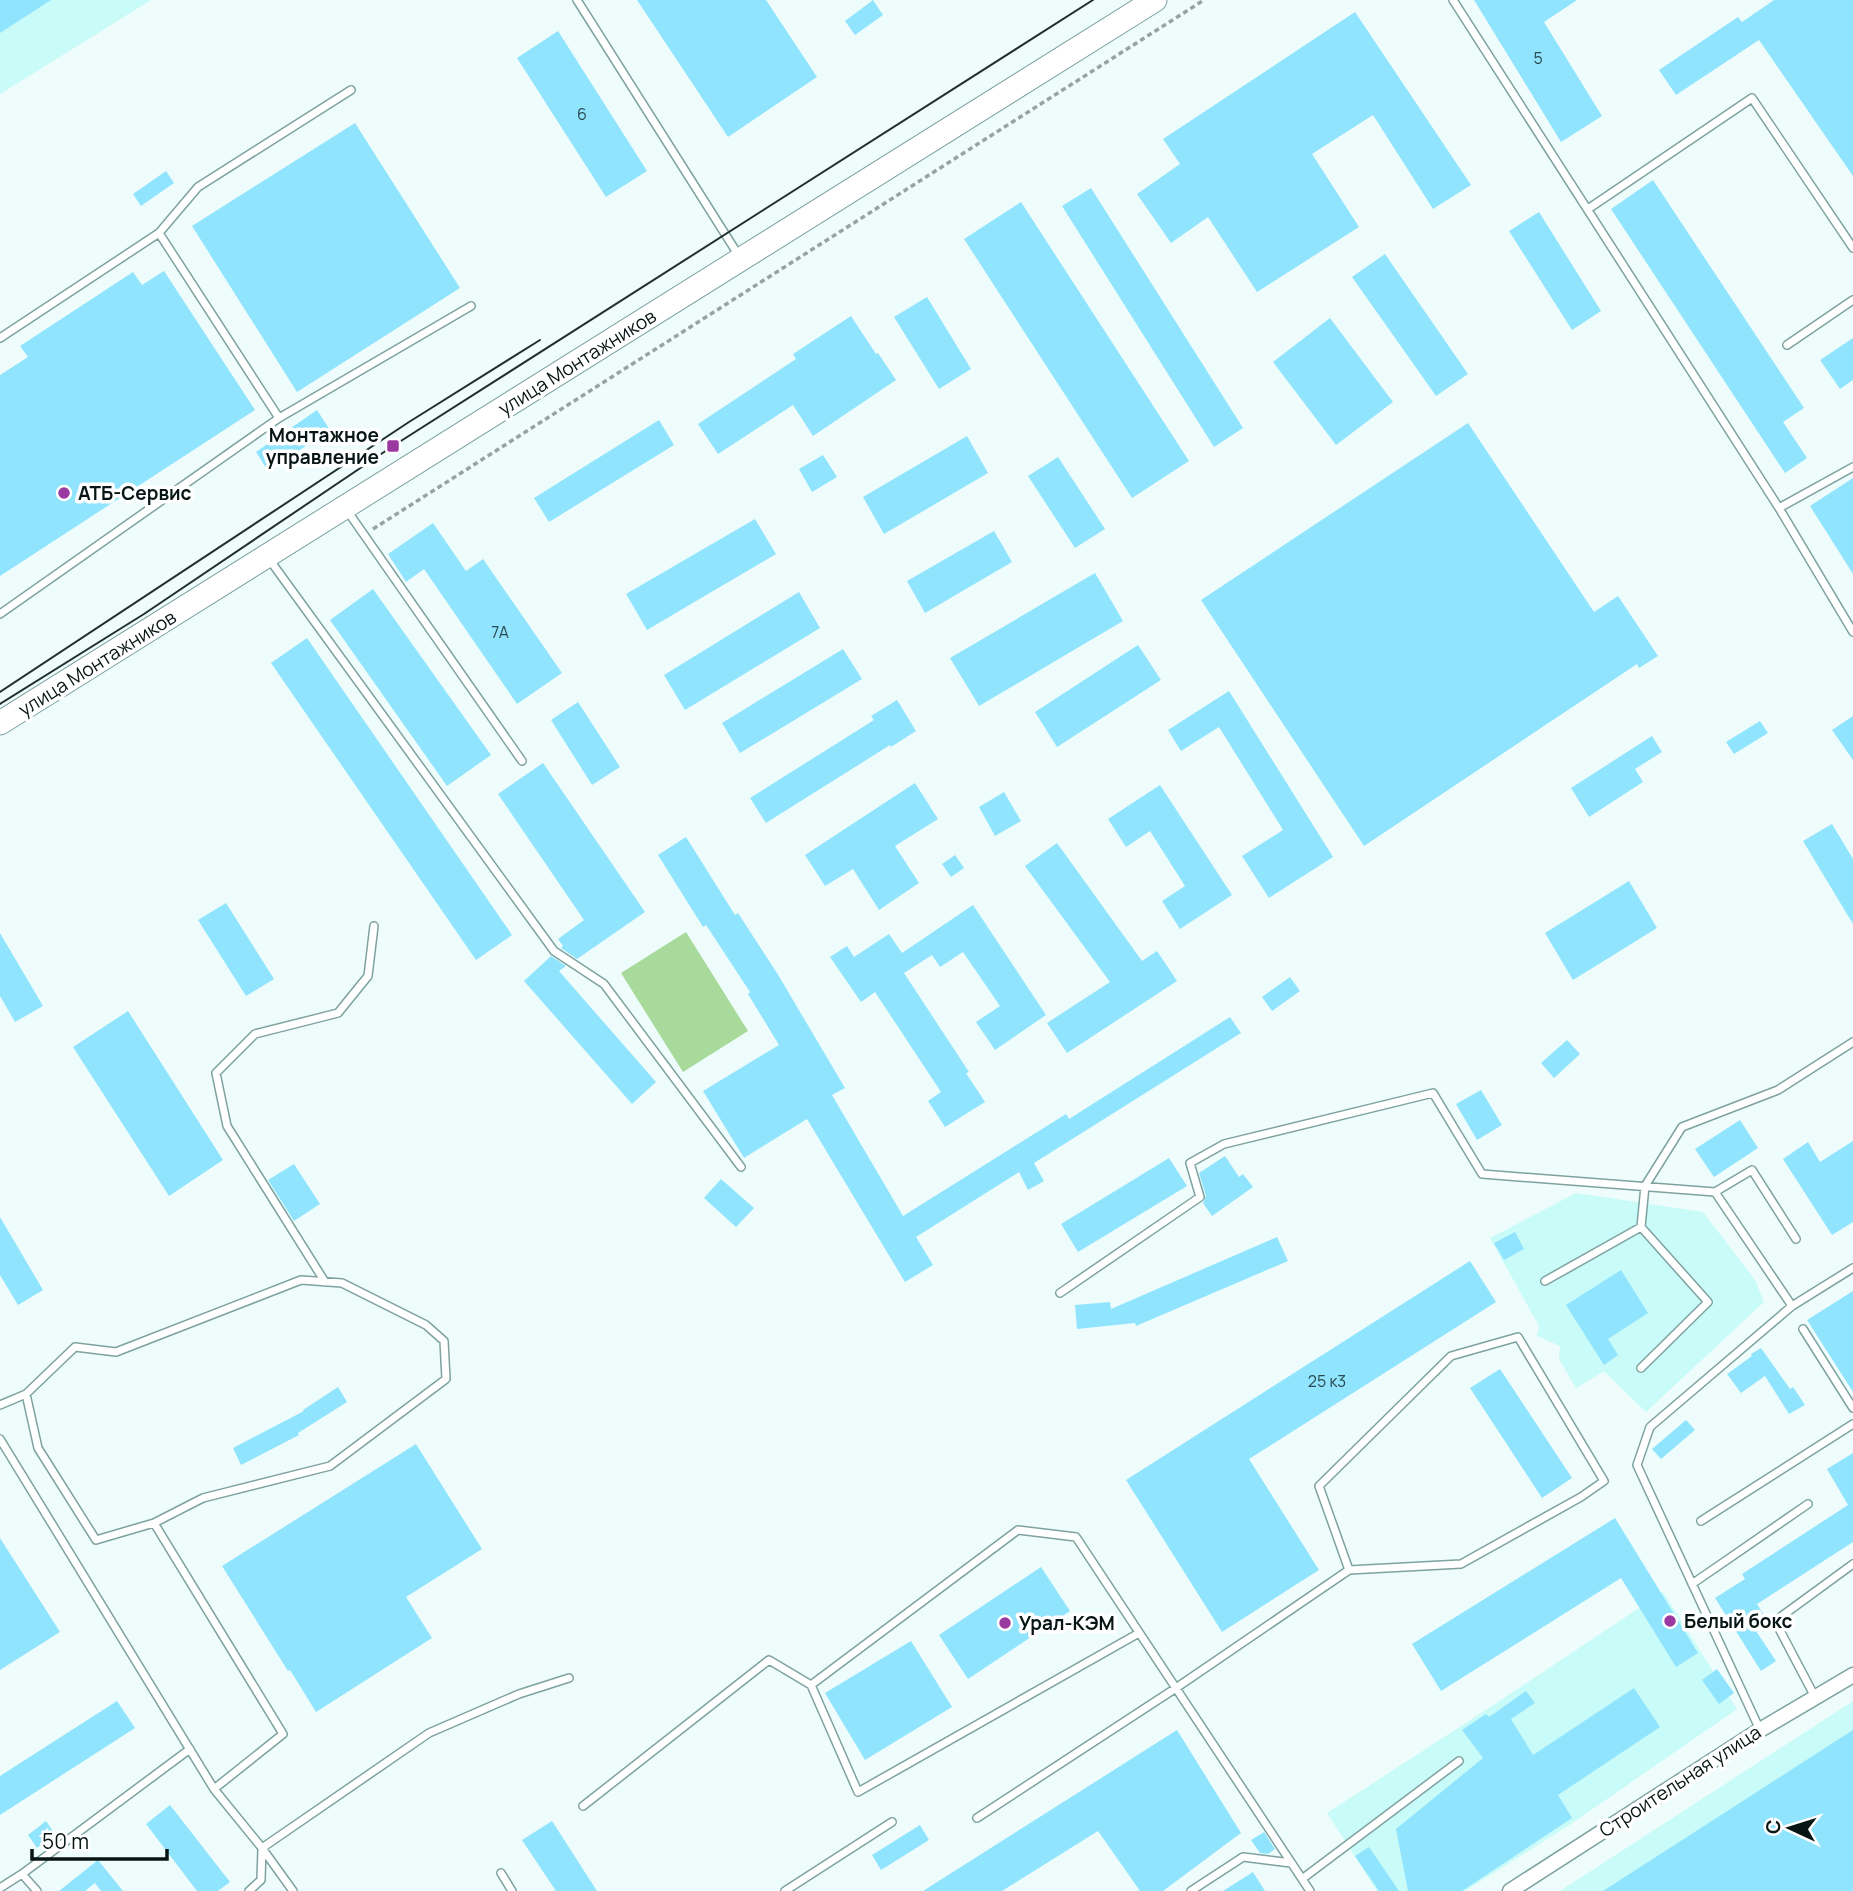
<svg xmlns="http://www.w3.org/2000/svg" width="1853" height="1891" font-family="Manrope,sans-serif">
<rect width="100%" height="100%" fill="#eefdfc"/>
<path fill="#c9fbf8" d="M 0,0 L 151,0 L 0,94 Z
M 1576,1193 L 1703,1212 L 1755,1280 L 1764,1302 L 1646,1412 L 1604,1371 L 1576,1388 L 1559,1359 L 1560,1346 L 1537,1336 L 1539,1326 L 1490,1238 Z
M 1663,1592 L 1737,1709 L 1571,1824 L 1465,1891 L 1377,1891 L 1327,1813 L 1495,1704 Z
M 1853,1701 L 1853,1891 L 1560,1891 Z"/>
<path fill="#a8db9b" d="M 686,932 L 748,1031 L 683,1072 L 621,973 Z"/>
<path fill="#91e4fd" d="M 0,0 L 51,0 L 0,33 Z
M 637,0 L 766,0 L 817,77 L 728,137 Z
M 873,0 L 883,15 L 855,35 L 845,21 Z
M 1474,0 L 1577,0 L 1544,22 L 1602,116 L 1561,142 Z
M 1774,0 L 1853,0 L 1853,176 L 1759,40 L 1676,95 L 1659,70 L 1738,17 L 1742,22 Z
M 1355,12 L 1471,185 L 1433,209 L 1373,115 L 1312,154 L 1359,227 L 1257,292 L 1208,217 L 1171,243 L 1137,194 L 1180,164 L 1163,139 Z
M 558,31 L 647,171 L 606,197 L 517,58 Z
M 355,123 L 460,288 L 297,392 L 192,226 Z
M 166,171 L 174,183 L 141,206 L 133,194 Z
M 1653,180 L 1804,408 L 1783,422 L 1807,458 L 1785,473 L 1611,209 Z
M 1091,188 L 1243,428 L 1214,447 L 1062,206 Z
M 1021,202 L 1189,461 L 1132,498 L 964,239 Z
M 1539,212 L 1601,311 L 1572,330 L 1509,231 Z
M 1385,254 L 1468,374 L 1436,396 L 1352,277 Z
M 164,271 L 255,410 L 0,576 L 0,375 L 28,357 L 20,346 L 133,272 L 142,285 Z
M 927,297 L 971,369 L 939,389 L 894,317 Z
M 851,316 L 876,354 L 878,353 L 896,380 L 813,436 L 793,405 L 718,454 L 698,424 L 796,359 L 793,354 Z
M 1330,318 L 1393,402 L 1336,445 L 1273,362 Z
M 1853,338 L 1853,380 L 1840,389 L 1820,360 Z
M 317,410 L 330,430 L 268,471 L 256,452 Z
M 659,420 L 674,445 L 549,522 L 534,498 Z
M 1468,423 L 1594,612 L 1618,596 L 1658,656 L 1639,668 L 1637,664 L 1364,846 L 1201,600 Z
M 967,436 L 988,473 L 884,534 L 863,497 Z
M 823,455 L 837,477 L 812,492 L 799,469 Z
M 1058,457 L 1105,529 L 1075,548 L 1028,476 Z
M 1853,478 L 1853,574 L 1810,506 Z
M 755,519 L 776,554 L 647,630 L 626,594 Z
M 433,523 L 466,571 L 483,559 L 562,673 L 517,704 L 424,569 L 406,582 L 388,554 Z
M 994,531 L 1012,562 L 925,613 L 907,581 Z
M 1095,573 L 1123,621 L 979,706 L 950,658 Z
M 373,589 L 491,755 L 447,786 L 330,620 Z
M 799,592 L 820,628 L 685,710 L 664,675 Z
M 307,638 L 512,935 L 476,960 L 271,663 Z
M 1138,645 L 1161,680 L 1057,747 L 1035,712 Z
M 843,649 L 862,679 L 740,753 L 722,723 Z
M 1229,691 L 1333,857 L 1269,898 L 1242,856 L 1283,830 L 1219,727 L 1181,751 L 1168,730 Z
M 897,700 L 916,731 L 891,747 L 890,745 L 766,823 L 750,798 L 874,720 L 871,716 Z
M 578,702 L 620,767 L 592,785 L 551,720 Z
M 1853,716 L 1853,760 L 1832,730 Z
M 1760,721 L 1768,733 L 1734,754 L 1726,742 Z
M 1652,736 L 1662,752 L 1635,769 L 1643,782 L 1589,817 L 1571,788 Z
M 543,763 L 645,912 L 577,959 L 561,948 L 563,946 L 558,939 L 584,920 L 498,794 Z
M 915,783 L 938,819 L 895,846 L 919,883 L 879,910 L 853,869 L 825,886 L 805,855 Z
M 1160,785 L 1232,895 L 1180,929 L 1162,901 L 1185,886 L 1150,831 L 1126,847 L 1108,819 Z
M 1004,792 L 1021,821 L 995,836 L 979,807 Z
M 1832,824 L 1853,859 L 1853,924 L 1803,841 Z
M 686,837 L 735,915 L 738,913 L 777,973 L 845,1088 L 832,1095 L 903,1216 L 1066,1114 L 1069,1119 L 1230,1017 L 1241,1033 L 1034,1163 L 1044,1181 L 1028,1190 L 1019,1172 L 916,1237 L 933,1265 L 905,1282 L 807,1119 L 744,1158 L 703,1091 L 779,1045 L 748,994 L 750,992 L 706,925 L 703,927 L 658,855 Z
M 1057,843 L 1142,961 L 1157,951 L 1177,981 L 1067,1053 L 1047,1023 L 1110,982 L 1025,866 Z
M 955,855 L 964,868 L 951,877 L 942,864 Z
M 1629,881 L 1657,928 L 1573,980 L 1545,933 Z
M 226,903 L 274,979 L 246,996 L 198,920 Z
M 973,905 L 1046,1015 L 995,1050 L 976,1022 L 1000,1006 L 963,952 L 940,967 L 932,955 L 904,973 L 969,1072 L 966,1073 L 985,1102 L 945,1127 L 928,1101 L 941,1092 L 875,992 L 861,1002 L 830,957 L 847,946 L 854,957 L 889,934 L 902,953 Z
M 0,933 L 43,1006 L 15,1022 L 0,996 Z
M 551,956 L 566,966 L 559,971 L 656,1082 L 632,1104 L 524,981 Z
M 1290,977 L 1300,991 L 1272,1011 L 1262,997 Z
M 128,1011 L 223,1160 L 169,1196 L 73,1047 Z
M 1567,1040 L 1580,1054 L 1554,1078 L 1541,1063 Z
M 1481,1090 L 1502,1125 L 1477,1140 L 1456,1104 Z
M 1740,1120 L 1758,1148 L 1714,1177 L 1695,1149 Z
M 1853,1141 L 1853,1222 L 1832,1235 L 1783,1159 L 1808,1142 L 1820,1162 Z
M 1225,1156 L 1239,1177 L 1243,1174 L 1253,1187 L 1212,1216 L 1203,1203 L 1206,1196 L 1199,1173 Z
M 1169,1158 L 1187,1186 L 1078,1252 L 1061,1224 Z
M 294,1164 L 320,1204 L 294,1221 L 268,1180 Z
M 721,1179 L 754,1208 L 736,1227 L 704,1198 Z
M 0,1217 L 43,1290 L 18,1305 L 0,1275 Z
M 1515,1232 L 1524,1249 L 1504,1260 L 1494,1243 Z
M 1277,1237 L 1288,1261 L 1136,1326 L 1135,1323 L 1077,1329 L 1075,1305 L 1110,1302 L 1111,1309 Z
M 1470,1261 L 1496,1302 L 1249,1459 L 1319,1570 L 1222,1632 L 1126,1480 Z
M 1621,1270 L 1648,1313 L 1608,1339 L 1618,1355 L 1604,1365 L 1566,1305 Z
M 1853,1291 L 1853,1392 L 1807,1320 Z
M 1761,1348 L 1790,1389 L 1793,1387 L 1805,1405 L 1789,1414 L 1765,1376 L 1741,1393 L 1727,1374 L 1752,1356 L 1751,1354 Z
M 1500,1369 L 1572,1478 L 1542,1498 L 1470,1388 Z
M 338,1387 L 347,1402 L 298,1433 L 299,1435 L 241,1465 L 233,1448 L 304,1411 L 303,1410 Z
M 1686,1420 L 1695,1430 L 1661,1459 L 1652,1449 Z
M 416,1444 L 482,1549 L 406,1597 L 432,1638 L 316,1712 L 290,1670 L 288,1671 L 222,1566 Z
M 1853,1453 L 1853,1542 L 1757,1604 L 1767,1620 L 1754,1628 L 1776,1661 L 1761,1671 L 1715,1598 L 1745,1579 L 1742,1574 L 1848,1505 L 1827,1469 Z
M 1615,1518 L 1698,1653 L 1676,1667 L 1621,1578 L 1441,1691 L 1412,1644 Z
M 0,1538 L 60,1632 L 0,1670 Z
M 1041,1567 L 1070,1611 L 968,1679 L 939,1635 Z
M 911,1641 L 952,1707 L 865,1760 L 825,1693 Z
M 1717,1669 L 1734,1693 L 1719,1704 L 1702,1680 Z
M 1634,1688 L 1660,1727 L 1558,1795 L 1572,1818 L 1462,1891 L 1408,1891 L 1396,1829 L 1483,1758 L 1462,1730 L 1486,1714 L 1489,1717 L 1526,1691 L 1535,1703 L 1511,1719 L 1533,1755 Z
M 117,1701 L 135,1728 L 0,1815 L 0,1776 Z
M 1177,1730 L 1241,1833 L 1163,1891 L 1140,1891 L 1098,1831 L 1002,1891 L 923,1891 Z
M 1853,1730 L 1853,1891 L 1603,1891 Z
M 170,1805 L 230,1882 L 218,1891 L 197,1891 L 146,1824 Z
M 46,1821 L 55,1834 L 37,1848 L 28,1835 Z
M 552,1821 L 597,1891 L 556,1891 L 522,1840 Z
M 920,1825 L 929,1840 L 881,1870 L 872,1855 Z
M 1264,1832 L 1275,1849 L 1268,1854 L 1260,1853 L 1251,1840 Z
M 1369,1847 L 1399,1891 L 1379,1891 L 1355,1856 Z
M 98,1860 L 123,1891 L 101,1891 L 95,1883 L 85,1891 L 59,1891 Z
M 1253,1872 L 1265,1891 L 1223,1891 Z"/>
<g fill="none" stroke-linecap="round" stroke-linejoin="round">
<g stroke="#7da2a0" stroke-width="10">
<path id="service" d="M 577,0 L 739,256
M 1453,0 L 1779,508 L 1853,632
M 1588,209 L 1752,98 L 1853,248
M 159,233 L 198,187 L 351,90
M 0,338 L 159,233 L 279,418 L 0,614
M 1787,345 L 1853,300
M 279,418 L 471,306
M 1779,508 L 1853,467
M 346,509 L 522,761
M 269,559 L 554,951 L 604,984 L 741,1167
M 1715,1192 L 1752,1170 L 1796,1239
M 1641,1227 L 1645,1186 L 1682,1127 L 1778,1090 L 1853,1042
M 1545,1281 L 1641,1227 L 1708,1302 L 1641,1368
M 325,1282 L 227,1126 L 216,1073 L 255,1034 L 338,1013 L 368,976 L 374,926
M 1060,1293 L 1200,1197 L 1190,1163 L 1224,1144 L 1433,1093 L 1482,1174 L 1715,1192 L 1792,1306
M 1803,1329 L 1853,1408
M 26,1394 L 38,1448 L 96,1540 L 154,1523 L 283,1734 L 214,1789
M 0,1405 L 26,1394 L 75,1347 L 116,1352 L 301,1280 L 342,1283 L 426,1325 L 444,1341 L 446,1379 L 330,1466 L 203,1498 L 154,1523
M 0,1439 L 214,1789 L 262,1848 L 293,1891
M 1701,1521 L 1853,1424
M 1692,1584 L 1808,1504
M 811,1685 L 858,1792 L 1139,1633
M 1815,1697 L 1775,1621 L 1853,1564
M 1760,1730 L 1637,1465 L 1650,1427 L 1792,1306 L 1853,1268
M 583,1806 L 769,1660 L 811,1685 L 1018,1530 L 1076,1537 L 1310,1891
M 977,1818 L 1176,1688 L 1349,1570 L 1461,1564 L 1581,1497 L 1604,1481 L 1518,1337 L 1451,1356 L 1319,1486 L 1349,1570
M 501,1873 L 512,1891
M 22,1874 L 37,1891
M 1302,1879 L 1459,1761
M 0,1888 L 22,1874 L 190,1749
M 249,1891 L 261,1880 L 262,1848 L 429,1733 L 519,1694 L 569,1678
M 785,1891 L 892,1822
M 1191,1891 L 1243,1857 L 1291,1863"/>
</g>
<g stroke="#7da2a0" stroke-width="17">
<path id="minor" d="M 1510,1891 L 1760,1730 L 1853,1675"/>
</g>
<g stroke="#7da2a0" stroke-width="25">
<path id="primary" d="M 0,723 L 1155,0"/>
</g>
<path stroke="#95a4a3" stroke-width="3.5" stroke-dasharray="5 3.5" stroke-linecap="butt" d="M 373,529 L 1204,0"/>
<use href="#service" stroke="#fff" stroke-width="7"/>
<use href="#minor" stroke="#fff" stroke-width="14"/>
<use href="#primary" stroke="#fff" stroke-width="23"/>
<path stroke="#21302f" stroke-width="2" d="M 0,692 L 409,422 L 540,340
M 0,704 L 144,614 L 393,446 L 1093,0"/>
</g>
<g fill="#9a39a0" stroke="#fff" stroke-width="2.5">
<rect x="386" y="439" width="14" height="14" rx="3.5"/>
<circle cx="64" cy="493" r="7"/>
<circle cx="1670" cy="1621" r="7"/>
<circle cx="1005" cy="1623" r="7"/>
</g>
<g text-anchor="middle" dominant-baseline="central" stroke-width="7" stroke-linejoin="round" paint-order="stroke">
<g font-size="16" fill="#2a4a4f">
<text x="1538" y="58">5</text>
<text x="582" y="114">6</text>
<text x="500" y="632">7А</text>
<text x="1327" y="1381">25 к3</text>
</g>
<g font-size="19" fill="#071615" stroke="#fff">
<text transform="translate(577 362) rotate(-32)">улица Монтажников</text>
<text transform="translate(97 663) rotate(-32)">улица Монтажников</text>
<text transform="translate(1680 1781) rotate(-33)">Строительная улица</text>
</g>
<g font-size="19" font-weight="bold" fill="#071615" stroke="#fff" text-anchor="start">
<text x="379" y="435" text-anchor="end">Монтажное<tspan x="379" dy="22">управление</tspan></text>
<text x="78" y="493">АТБ-Сервис</text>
<text x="1684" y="1621">Белый бокс</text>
<text x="1019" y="1623">Урал-КЭМ</text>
</g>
</g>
<g transform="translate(1790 1828) rotate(274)" stroke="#ffffff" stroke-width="5" paint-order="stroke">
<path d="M0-5L12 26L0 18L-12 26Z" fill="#071615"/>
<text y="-10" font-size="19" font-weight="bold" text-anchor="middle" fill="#071615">С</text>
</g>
<path d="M32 1849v10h135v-10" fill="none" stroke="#071615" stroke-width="3.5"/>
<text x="42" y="1849" font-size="21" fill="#071615" stroke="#ffffff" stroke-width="5" paint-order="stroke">50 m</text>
</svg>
